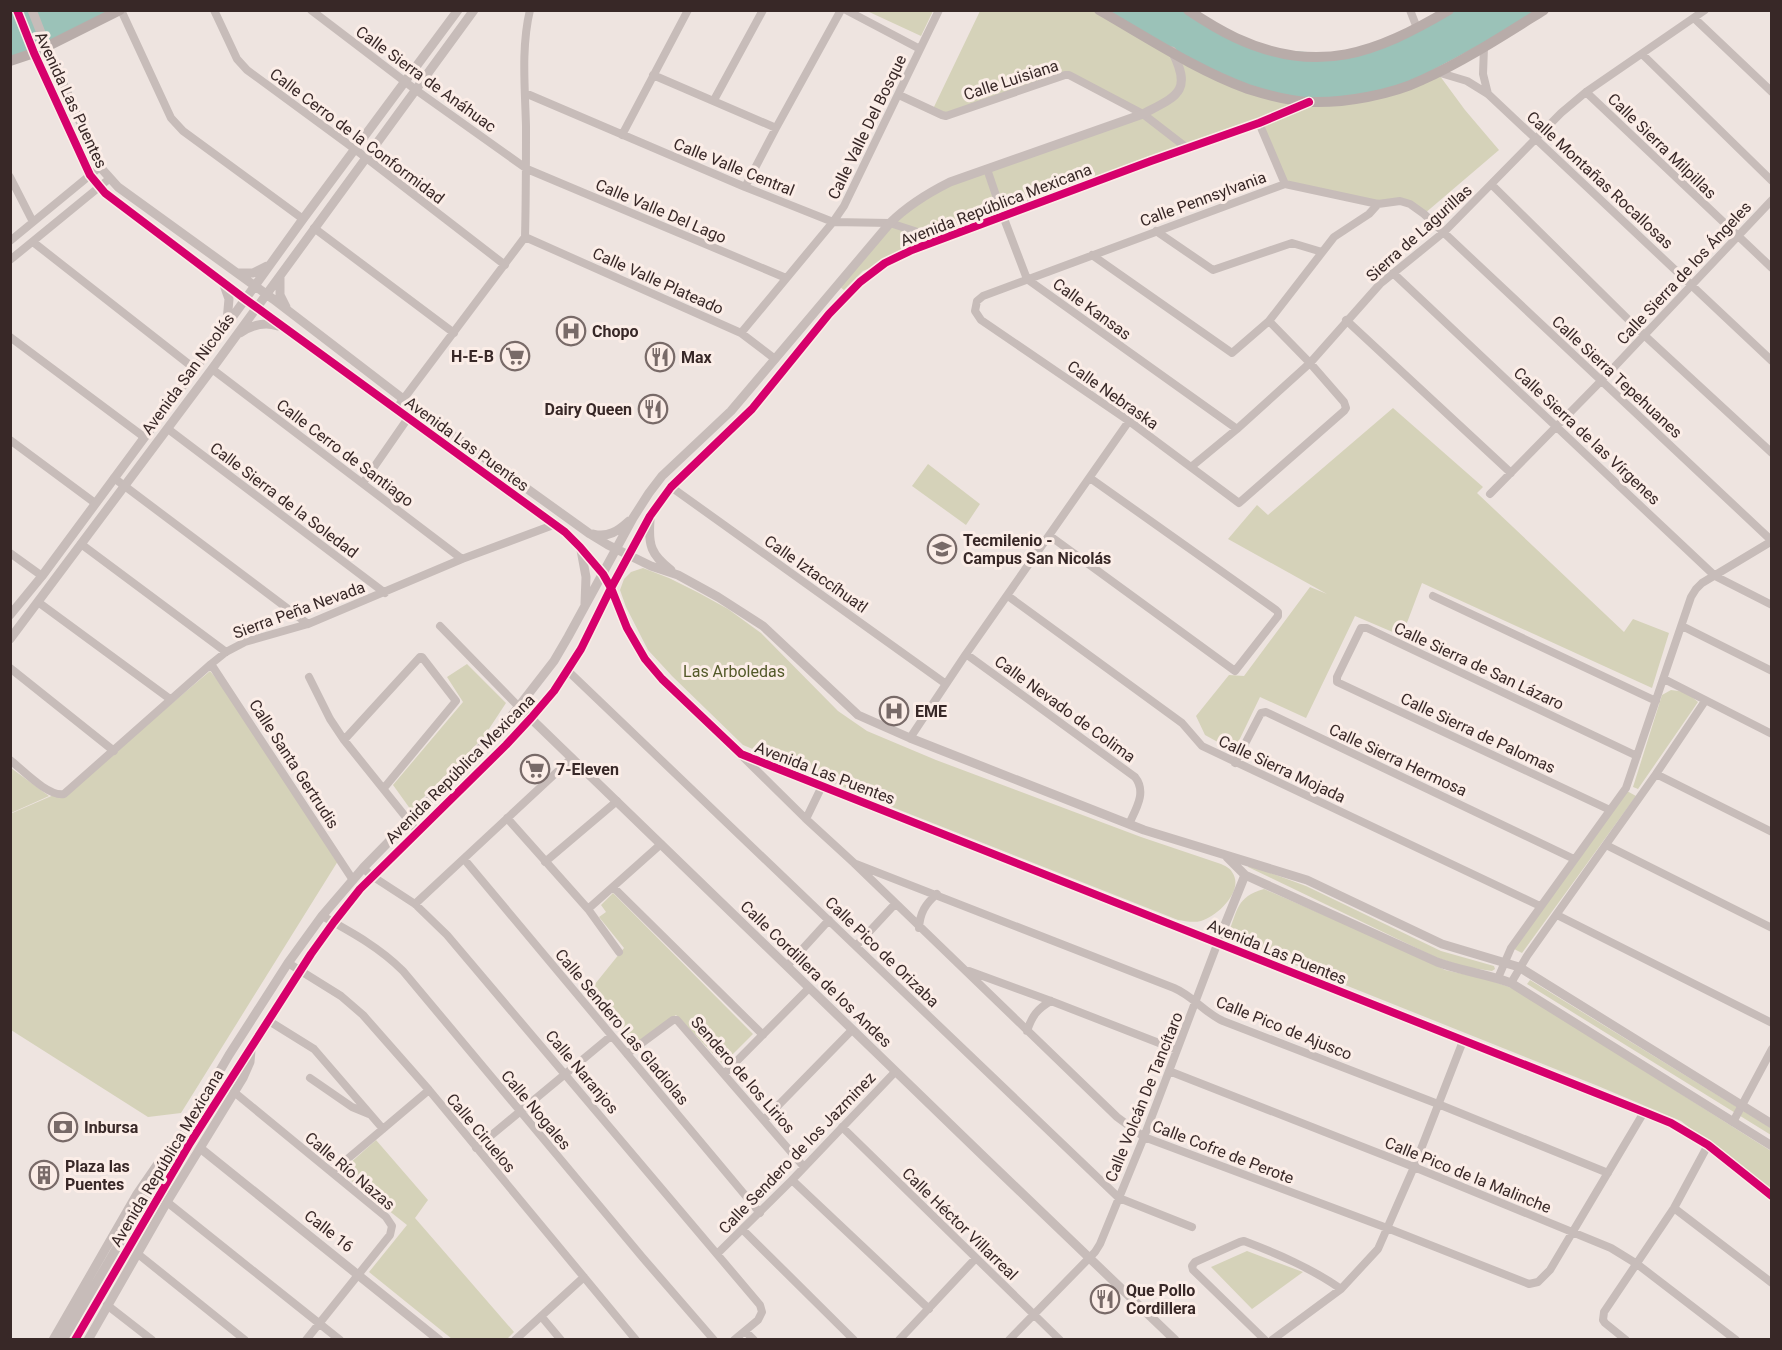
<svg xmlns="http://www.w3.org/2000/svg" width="1782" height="1350" font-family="Roboto,sans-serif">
<rect width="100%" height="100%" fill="#eee4e0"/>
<path fill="#d5d2b9" d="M 867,11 L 933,11 L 921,36 Z
M 980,11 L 1101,11 L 1209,72 L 1437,72 L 1465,110 L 1499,150 L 1424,214 L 1410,204 L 1378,204 L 1285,184 L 1259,123 L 912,250 L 863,271 L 844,290 L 840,287 L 890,223 L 932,191 L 1142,114 L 1072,76 L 948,115 L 932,111 Z
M 1393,408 L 1483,487 L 1477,493 L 1624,632 L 1633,619 L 1669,633 L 1652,688 L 1422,583 L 1402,636 L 1355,616 L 1306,718 L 1260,697 L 1234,751 L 1205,735 L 1196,716 L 1229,675 L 1244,676 L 1310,587 L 1327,594 L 1228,539 L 1257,505 L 1268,515 Z
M 928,464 L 980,504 L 966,525 L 912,486 Z
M 643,568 L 669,578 L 699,593 L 728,609 L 761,633 L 838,711 L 867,731 L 936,760 L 1141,837 L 1221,864 C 1225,866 1230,868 1232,872 C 1245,890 1218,916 1201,921 C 1193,923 1185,921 1178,920 L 882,803 L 743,745 L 672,676 L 648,650 L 626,607 L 620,590 L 624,579 L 631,572 Z
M 467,664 L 506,703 L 483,738 L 411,810 L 393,785 L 463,702 L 447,677 Z
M 210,671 L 225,689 L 338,861 L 181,1113 L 148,1117 L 11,1030 L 10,814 L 56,794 L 70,790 Z
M 1671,690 L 1686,692 L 1698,702 L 1638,789 L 1633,787 L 1662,695 Z
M 11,768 L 49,796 L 11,813 Z
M 1627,791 L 1636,796 L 1522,953 L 1512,948 Z
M 1249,865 L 1306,886 L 1441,951 L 1494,966 L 1495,969 L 1492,971 L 1465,967 L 1435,957 L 1248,867 Z
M 1264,889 L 1418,956 L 1445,970 L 1486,979 L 1512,988 L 1550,1011 L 1771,1151 L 1771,1192 L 1681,1121 L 1598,1086 L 1230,939 L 1228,934 C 1238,910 1236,897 1264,889 Z
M 613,893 L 753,1034 L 723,1064 L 676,1015 L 634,1044 L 591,989 L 624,948 L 599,917 L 606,912 L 601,905 Z
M 1530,980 L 1771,1128 L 1771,1135 L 1527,984 Z
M 376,1140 L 428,1200 L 415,1218 L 514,1332 L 507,1339 L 452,1339 L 369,1272 L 407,1225 L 340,1172 Z
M 1247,1251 L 1303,1272 L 1252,1309 L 1211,1267 Z"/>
<path fill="#9bc2b8" d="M 10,11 L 120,11 L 11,61 Z
M 1101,11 L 1188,11 L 1266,50 L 1351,54 L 1447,11 L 1544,11 L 1395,90 L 1309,102 L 1247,88 Z"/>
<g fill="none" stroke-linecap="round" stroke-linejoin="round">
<path stroke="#c7bcb9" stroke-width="8" d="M 121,10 L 171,118 L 183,131 L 303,219
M 214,10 L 237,59 L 247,70 L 356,150 L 505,265
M 311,10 L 416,90 L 527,169 L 786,278
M 846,10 L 920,49
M 1410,10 L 1417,28
M 1694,18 L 1772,92
M 1484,47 L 1483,74 L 1488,94
M 1642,54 L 1772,181
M 1437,72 L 1467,81 L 1488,94 L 1772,361
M 653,75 L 776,128
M 1586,92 L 1772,268
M 525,93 L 745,187 L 833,222 L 890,223 L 939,239
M 899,95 L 942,115 L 946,116 L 1065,75 L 1069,75 L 1143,114 L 1187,148
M 714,100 L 763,10
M 1259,123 L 1285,184
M 622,135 L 688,10
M 987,169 L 1003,216 L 1027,279 L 1237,429
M 10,177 L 33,222
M 1492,185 L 1644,335 L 1772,453
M 745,187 L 776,128 L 841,10
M 314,228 L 454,333
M 1156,231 L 1213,270 L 1292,243 L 1322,252
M 525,237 L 741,333 L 775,359
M 525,237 C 526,200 526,163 526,126 C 525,88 521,47 530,10
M 10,241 L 100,167
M 33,242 L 195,369
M 1092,255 L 1232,353 L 1269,321 L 1334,237 L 1369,214 L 1378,204
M 10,260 L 109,179
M 1393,273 L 1715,576 L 1772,605
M 1346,320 L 1511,473
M 1269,321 L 1310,363 L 1344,402 L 1346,408 L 1344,411 L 1239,503 L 1129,421 L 981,320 L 975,311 L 977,301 L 983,296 L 1285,184 L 1378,204 L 1400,201 L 1410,204 L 1424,214 L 1772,541
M 741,333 L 833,222 L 844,206 L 939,10
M 10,337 L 144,437
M 212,369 L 462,559
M 396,409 L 525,237
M 168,429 L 385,593
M 10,440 L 95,503
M 1191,467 L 1237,429 L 1310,363 L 1380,284 L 1444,232 L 1561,113 L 1586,92 L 1705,10
M 114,478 L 308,624
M 363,483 L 408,418
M 671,487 L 946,684
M 1490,494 L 1601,381 L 1772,200
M 1050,536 L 1235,671 L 1278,616 L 1278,612 L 1276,610 L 1090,478
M 81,544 L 226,652
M 10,553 L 42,576
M 1008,596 L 1182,723 L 1202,746 L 1540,906
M 1433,596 L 1656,701
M 38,602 L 170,699
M 440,626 L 519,707
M 1682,626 L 1772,671
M 966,654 L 1135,777 C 1147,792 1136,809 1129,824
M 211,664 L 353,880
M 10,668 L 114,751
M 568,671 L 1119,1198 L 1192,1227
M 309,677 L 330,719 L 344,740 L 417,831
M 1664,679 L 1772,734
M 910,738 L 966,654 L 1129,421
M 344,740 L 420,657 L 422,657 L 456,701 L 384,788
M 742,756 L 806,819 L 854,863 L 1117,1117 L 1144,1137 L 1387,1228 L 1529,1284 L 1538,1282 L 1550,1270 L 1644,1112
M 10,760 C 23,770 48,797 64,794 L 211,664 L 226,652 L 245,642 L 308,624 L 462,559 L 556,524
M 1235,763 L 1261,713 L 1266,712 L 1574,859
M 1656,774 L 1772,832
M 1610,810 L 1337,682 L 1337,677 L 1361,628 L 1367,628 L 1637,756
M 507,818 L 588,909 L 619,952
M 806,819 L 822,786
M 1606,845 L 1772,928
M 464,859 L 760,1213
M 545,862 L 617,801
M 856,864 L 1174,988 C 1193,996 1205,1013 1223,1021 L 1438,1104 L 1608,1173
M 363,868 L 372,876 L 415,904 L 447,935 L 760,1305 L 762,1312 L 758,1320 L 734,1340
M 613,887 L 763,1035
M 415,904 L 572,758
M 588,909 L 661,844
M 1557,915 L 1772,1023
M 322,916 C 351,932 379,947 403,971 L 643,1258 L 714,1340
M 919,928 C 920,913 925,904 937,894
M 856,946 L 895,904
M 288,963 L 341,996 L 363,1015 L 429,1090 L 636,1340
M 787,966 L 829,920
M 969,971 L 1051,1001 L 1177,1050
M 1498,978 L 1511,948 L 1626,788 L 1691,597 L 1696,589 L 1702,583 L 1772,541
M 1511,983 L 1527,956 L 1656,774 L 1705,701
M 269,1021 L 314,1049 L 383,1129
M 1027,1031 C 1032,1016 1037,1009 1051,1001
M 627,1054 L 673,1020 L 677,1020 L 804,1167
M 1169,1071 L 1414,1167 L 1611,1248 L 1637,1264 L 1736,1340
M 724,1074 L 809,988
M 310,1078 L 352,1107 L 369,1114
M 234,1092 L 386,1217 L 392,1226 L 390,1235 L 306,1340
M 764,1120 L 852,1030
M 1733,1122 L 1772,1049
M 842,1127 L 1060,1340
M 476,1148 L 611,1036
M 332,1172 L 429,1090
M 792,1180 L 929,1309
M 167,1202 L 340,1340
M 1674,1208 L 1772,1283
M 743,1230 L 854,1340
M 138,1254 L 245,1340
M 717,1254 L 792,1180 L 895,1072
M 107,1305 L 152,1340
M 541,1316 L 561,1340
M 745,1331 L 754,1340
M 515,1340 L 584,1277
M 899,1340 L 976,1258
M 1009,1340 L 1095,1252 L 1100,1244 L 1144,1137 L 1218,942
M 1265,1340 L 1193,1270 L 1192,1266 L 1195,1262 L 1240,1242 L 1244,1241 C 1278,1254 1311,1268 1341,1289
M 1272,1340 L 1341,1289 L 1378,1249 L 1414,1167 L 1463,1041
M 1626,1340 L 1605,1323 L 1603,1320 L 1604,1312 L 1674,1208 L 1708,1145"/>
<path stroke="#c7bcb9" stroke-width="9" d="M 17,10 L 34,53 L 90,175 L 105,193 L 245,299 L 565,532 L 580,547 L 603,574 L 611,588 L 627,628 L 645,659 L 662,679 L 741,754 L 1644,1112 L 1671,1123 L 1708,1145 L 1772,1196
M 32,10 L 43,38 L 100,167 L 118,187 L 273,299 L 415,408 L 590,534 L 608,545 L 651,566 L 678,575 L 718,597 L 763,626 L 858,715 L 910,738 L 1144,830 L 1307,880 L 1442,944 L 1519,967 L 1772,1124
M 238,273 L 253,273 L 267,266
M 280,277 L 280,295 L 286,307
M 224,285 L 229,299 L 227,321
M 240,333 C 252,325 264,321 278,326
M 650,520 C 648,545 651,555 671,570
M 593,534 C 608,538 618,531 629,521
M 581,550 L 586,577 L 585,604
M 10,615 L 42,576 L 195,369 L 303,219 L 458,10
M 10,639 L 212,369 L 474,10
M 519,707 L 980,1153 L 1175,1340
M 1227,857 L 1245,875 L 1437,962 C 1461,971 1487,974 1511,983 L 1772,1146
M 1218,942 L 1245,875
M 200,1148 L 439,1340
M 53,1340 L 137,1194 L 157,1165 L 170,1156
M 63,1340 L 229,1055 L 288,963 L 322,916 L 364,867 L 509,719 L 554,661 L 568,637 L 633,518 L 649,493 L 662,476 L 731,411 L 890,223 C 908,205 928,193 950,182 L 1143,114 C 1177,96 1193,92 1172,51
M 75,1340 L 190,1143 L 311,954 L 334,922 L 360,889 L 506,745 L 531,718 L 554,691 L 581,649 L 611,588 L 650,516 L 671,487 L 752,409 L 829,314 L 860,282 L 885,263 L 912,250 L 1151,161 L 1259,123 L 1309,102
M 88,1340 L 167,1202 L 243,1078 L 250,1062 L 251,1050"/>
<path stroke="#b8aca9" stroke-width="10" d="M 1099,10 C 1148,38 1196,70 1248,89 C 1267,95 1290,101 1311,102 C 1344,103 1391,95 1422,80 C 1464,61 1504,35 1544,10
M 1188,10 C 1203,20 1219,30 1236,38 C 1318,76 1376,53 1449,10
M 10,61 L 34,53 L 120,10"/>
<g stroke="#fbede7" stroke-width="11">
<path id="cycleway" d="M 17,10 L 34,53 L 90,175 L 105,193 L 245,299 L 565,532 L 580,547 L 603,574 L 611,588 L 627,628 L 645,659 L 662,679 L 741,754 L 1644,1112 L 1671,1123 L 1708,1145 L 1772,1196
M 75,1340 L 190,1143 L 311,954 L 334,922 L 360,889 L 506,745 L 531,718 L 554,691 L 581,649 L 611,588 L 650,516 L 671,487 L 752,409 L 829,314 L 860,282 L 885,263 L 912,250 L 1151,161 L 1259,123 L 1309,102"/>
</g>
<use href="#cycleway" stroke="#d6006c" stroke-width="8"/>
</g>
<defs>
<g id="hospital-ring" transform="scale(1.5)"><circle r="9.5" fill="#fbede7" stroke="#786a68" stroke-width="1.5"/><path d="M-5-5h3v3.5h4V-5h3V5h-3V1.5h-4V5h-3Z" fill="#786a68"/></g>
<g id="supermarket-ring" transform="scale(1.5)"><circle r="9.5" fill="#fbede7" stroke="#786a68" stroke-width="1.5"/><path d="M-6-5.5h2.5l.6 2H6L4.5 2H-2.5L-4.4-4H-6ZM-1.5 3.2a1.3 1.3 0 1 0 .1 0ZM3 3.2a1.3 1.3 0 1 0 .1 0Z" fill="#786a68"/></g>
<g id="restaurant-ring" transform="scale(1.5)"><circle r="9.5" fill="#fbede7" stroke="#786a68" stroke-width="1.5"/><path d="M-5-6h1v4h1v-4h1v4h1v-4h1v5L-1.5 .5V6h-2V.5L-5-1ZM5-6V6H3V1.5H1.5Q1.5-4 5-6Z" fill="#786a68"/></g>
<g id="university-ring" transform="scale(1.5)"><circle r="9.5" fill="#fbede7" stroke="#786a68" stroke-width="1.5"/><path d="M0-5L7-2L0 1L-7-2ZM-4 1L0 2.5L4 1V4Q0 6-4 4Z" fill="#786a68"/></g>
<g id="bank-ring" transform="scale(1.5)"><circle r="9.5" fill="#fbede7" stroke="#786a68" stroke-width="1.5"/><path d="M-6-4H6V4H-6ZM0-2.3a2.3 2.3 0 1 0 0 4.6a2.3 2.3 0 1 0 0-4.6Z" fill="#786a68"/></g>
<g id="building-ring" transform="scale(1.5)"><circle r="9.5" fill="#fbede7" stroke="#786a68" stroke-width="1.5"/><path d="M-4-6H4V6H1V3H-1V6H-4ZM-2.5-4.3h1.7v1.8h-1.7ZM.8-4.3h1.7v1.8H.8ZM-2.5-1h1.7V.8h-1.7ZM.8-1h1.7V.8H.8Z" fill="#786a68"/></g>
</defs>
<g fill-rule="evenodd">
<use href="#hospital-ring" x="571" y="331"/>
<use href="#supermarket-ring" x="515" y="356"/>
<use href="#restaurant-ring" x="660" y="357"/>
<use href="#restaurant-ring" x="653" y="409"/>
<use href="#university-ring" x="942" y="549"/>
<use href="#hospital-ring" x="894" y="711"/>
<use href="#supermarket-ring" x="535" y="769"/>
<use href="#bank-ring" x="63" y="1127"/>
<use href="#building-ring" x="44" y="1175"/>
<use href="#restaurant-ring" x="1105" y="1299"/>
</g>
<g text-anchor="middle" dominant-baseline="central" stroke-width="6" stroke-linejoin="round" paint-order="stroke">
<g font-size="16" fill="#382827" stroke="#fbede7">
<text transform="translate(426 79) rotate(36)">Calle Sierra de Anáhuac</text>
<text transform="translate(1011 80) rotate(-18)">Calle Luisiana</text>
<text transform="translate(71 100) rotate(65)">Avenida Las Puentes</text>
<text transform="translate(867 127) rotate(-64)">Calle Valle Del Bosque</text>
<text transform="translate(357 136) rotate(37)">Calle Cerro de la Conformidad</text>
<text transform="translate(1662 146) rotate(44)">Calle Sierra Milpillas</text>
<text transform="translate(734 167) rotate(22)">Calle Valle Central</text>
<text transform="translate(1600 180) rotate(43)">Calle Montañas Rocallosas</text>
<text transform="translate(1203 199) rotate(-20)">Calle Pennsylvania</text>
<text transform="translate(996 205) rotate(-21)">Avenida República Mexicana</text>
<text transform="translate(661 211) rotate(23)">Calle Valle Del Lago</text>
<text transform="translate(1419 233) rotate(-42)">Sierra de Lagurillas</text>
<text transform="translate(1684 273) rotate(-47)">Calle Sierra de los Ángeles</text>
<text transform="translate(658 281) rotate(24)">Calle Valle Plateado</text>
<text transform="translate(1092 309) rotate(36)">Calle Kansas</text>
<text transform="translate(188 374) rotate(-54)">Avenida San Nicolás</text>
<text transform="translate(1617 377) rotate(43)">Calle Sierra Tepehuanes</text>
<text transform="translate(1113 395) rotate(35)">Calle Nebraska</text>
<text transform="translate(1587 436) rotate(43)">Calle Sierra de las Vírgenes</text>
<text transform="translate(467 444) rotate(36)">Avenida Las Puentes</text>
<text transform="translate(345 453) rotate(37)">Calle Cerro de Santiago</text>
<text transform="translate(284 500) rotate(37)">Calle Sierra de la Soledad</text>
<text transform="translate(816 574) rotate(35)">Calle Iztaccíhuatl</text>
<text transform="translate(299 610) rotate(-20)">Sierra Peña Nevada</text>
<text transform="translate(1479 666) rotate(25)">Calle Sierra de San Lázaro</text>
<text transform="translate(1065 709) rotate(36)">Calle Nevado de Colima</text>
<text transform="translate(1478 733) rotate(25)">Calle Sierra de Palomas</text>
<text transform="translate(1398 760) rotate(25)">Calle Sierra Hermosa</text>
<text transform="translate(294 764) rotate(57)">Calle Santa Gertrudis</text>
<text transform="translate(460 769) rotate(-45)">Avenida República Mexicana</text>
<text transform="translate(1282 769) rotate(25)">Calle Sierra Mojada</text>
<text transform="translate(825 773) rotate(21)">Avenida Las Puentes</text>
<text transform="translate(882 952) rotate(44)">Calle Pico de Orizaba</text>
<text transform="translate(1277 952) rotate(22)">Avenida Las Puentes</text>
<text transform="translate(816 974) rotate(44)">Calle Cordillera de los Andes</text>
<text transform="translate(622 1027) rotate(50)">Calle Sendero Las Gladiolas</text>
<text transform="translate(1284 1028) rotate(22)">Calle Pico de Ajusco</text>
<text transform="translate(582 1072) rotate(50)">Calle Naranjos</text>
<text transform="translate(743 1075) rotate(49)">Sendero de los Lirios</text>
<text transform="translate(1144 1097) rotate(-68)">Calle Volcán De Tancítaro</text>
<text transform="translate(536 1110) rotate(50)">Calle Nogales</text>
<text transform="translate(481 1133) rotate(50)">Calle Ciruelos</text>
<text transform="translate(1223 1152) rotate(21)">Calle Cofre de Perote</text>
<text transform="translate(797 1153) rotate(-46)">Calle Sendero de los Jazminez</text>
<text transform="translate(167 1158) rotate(-59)">Avenida República Mexicana</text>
<text transform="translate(350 1171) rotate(40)">Calle Río Nazas</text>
<text transform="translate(1468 1175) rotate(22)">Calle Pico de la Malinche</text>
<text transform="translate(960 1224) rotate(44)">Calle Héctor Villarreal</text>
<text transform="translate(329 1231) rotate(38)">Calle 16</text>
</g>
<g font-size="16" font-weight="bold" fill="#382827" stroke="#fbede7" text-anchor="start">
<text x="592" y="331">Chopo</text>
<text x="494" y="356" text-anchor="end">H-E-B</text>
<text x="681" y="357">Max</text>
<text x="632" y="409" text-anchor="end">Dairy Queen</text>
<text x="963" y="540">Tecmilenio -<tspan x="963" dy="18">Campus San Nicolás</tspan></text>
<text x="915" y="711">EME</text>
<text x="556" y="769">7-Eleven</text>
<text x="84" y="1127">Inbursa</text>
<text x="65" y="1166">Plaza las<tspan x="65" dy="18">Puentes</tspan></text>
<text x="1126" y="1290">Que Pollo<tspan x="1126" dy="18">Cordillera</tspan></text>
</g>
<g font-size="16" fill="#535929" stroke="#fbede7">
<text x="734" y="671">Las Arboledas</text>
</g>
</g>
<rect width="1782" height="1350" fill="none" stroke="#382827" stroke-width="24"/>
</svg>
